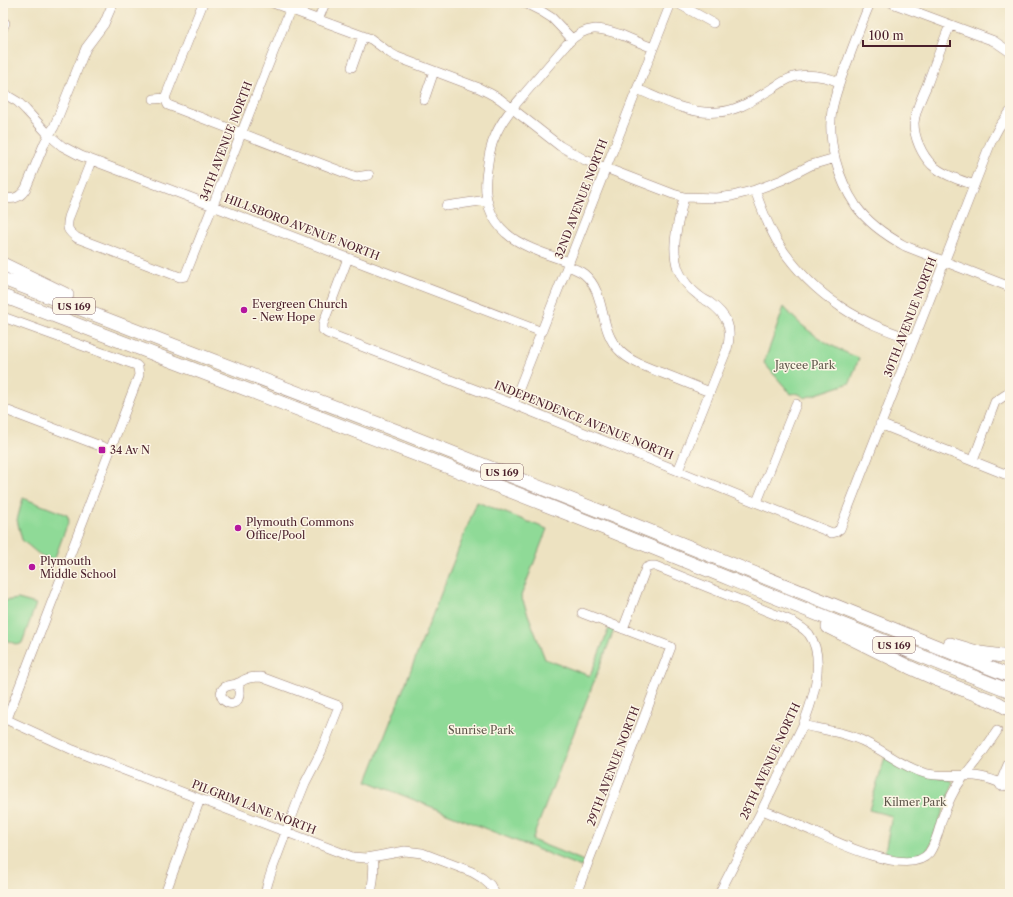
<svg xmlns="http://www.w3.org/2000/svg" width="1013" height="897" font-family="'Libre Caslon Text',serif">
<rect width="100%" height="100%" fill="#fcf5e5"/>
<filter id="ink" filterUnits="userSpaceOnUse"><feTurbulence type="fractalNoise" baseFrequency=".025" numOctaves="2"/><feDisplacementMap in="SourceGraphic" scale="8" xChannelSelector="R" yChannelSelector="G"/><feConvolveMatrix kernelMatrix="1 2 1 2 8 2 1 2 1" color-interpolation-filters="sRGB"/></filter>
<filter id="wash" filterUnits="userSpaceOnUse"><feTurbulence type="fractalNoise" baseFrequency=".012" numOctaves="4" result="noise"/><feDisplacementMap in="SourceGraphic" scale="16" xChannelSelector="R" yChannelSelector="G"/><feGaussianBlur stdDeviation="0.9" result="paint"/><feColorMatrix in="noise" values="0 0 0 0 0 0 0 0 0 0 0 0 0 0 0 0 0 1.4 0 .05"/><feComposite in="paint" operator="in"/></filter>
<g filter="url(#wash)">
<rect width="100%" height="100%" fill="#ede2c1"/>
<path fill="#8fda97" stroke="#6c7c61" d="M 784,307 C 804,331 830,347 859,358 L 850,383 L 804,398 C 800,393 796,393 791,394 L 764,363 Z
M 23,498 L 67,515 L 69,520 L 54,560 L 41,556 L 22,540 L 17,520 Z
M 477,502 L 547,529 L 521,596 L 545,659 L 590,676 L 609,628 L 614,630 L 532,840 L 584,861 L 581,867 L 367,781 Z
M 18,599 L 36,604 L 22,643 L 18,645 L 3,639 L 3,601 Z
M 885,757 L 951,780 L 953,784 L 930,846 C 918,863 901,857 884,856 L 892,816 L 869,810 Z"/>
</g>
<g filter="url(#ink)">
<g fill="none" stroke-linecap="round" stroke-linejoin="round">
<g stroke="#9c8076" stroke-width="10">
<path id="minor" d="M 273,3 L 371,39 L 390,53 L 397,57 L 479,88 L 489,93 L 500,99 L 560,146 L 585,160 L 673,194 L 684,197 L 717,198 L 732,196 L 755,190 L 782,180 L 811,165 L 835,158
M 525,3 L 541,11 L 552,18 L 572,39
M 677,3 L 713,23
M 870,3 C 862,22 855,41 848,60 C 842,76 835,93 832,110 C 827,142 838,179 856,206 C 868,223 887,236 905,246 L 1010,287
M 892,3 L 994,41 L 1010,52
M 318,20 L 325,3
M 950,25 C 942,45 934,65 927,85 C 922,97 915,110 914,123 C 914,138 922,155 932,165 C 943,175 960,180 974,185
M 3,28 L 5,23
M 352,67 L 363,36
M 637,89 C 663,100 690,115 718,112 C 739,111 756,98 773,88 C 781,83 789,77 798,76 C 812,74 827,77 839,82
M 3,93 L 18,102 L 26,110 L 49,135 L 62,146 L 81,156 L 213,206 L 348,258 L 542,332
M 165,98 L 168,105 L 356,177 L 369,175
M 165,98 L 203,3
M 154,99 L 165,98
M 424,100 L 434,71
M 91,161 L 69,217 C 66,229 68,231 77,238 L 180,277 L 185,276 L 290,10
M 755,190 C 761,208 768,225 777,241 C 793,267 816,290 841,307 C 863,322 889,331 914,340
M 3,197 C 13,201 21,197 26,188 L 45,142 L 54,127 L 81,60 L 86,48 L 104,24 L 113,3
M 446,206 L 487,200
M 348,258 L 323,324 L 323,330 L 327,333 L 513,404 L 832,533 L 836,532 L 840,529 L 991,142 L 999,127 L 1010,112
M 569,262 C 549,255 521,247 506,233 C 490,219 484,198 486,178 C 488,163 489,148 496,134 C 503,118 515,105 526,92 C 540,76 553,60 567,44 C 586,24 600,27 624,36 C 633,40 643,44 653,48
M 567,266 C 573,268 579,270 584,274 C 607,293 598,329 619,350 C 630,362 647,367 662,373 C 678,379 694,386 710,392
M 3,317 L 136,365 L 138,367 L 139,375 L 7,719
M 513,404 L 671,3
M 3,409 L 111,450
M 880,424 L 1010,476
M 973,461 L 995,402 L 1007,394
M 678,471 L 727,349 C 733,327 727,315 709,302 C 705,300 701,298 698,295 C 690,289 682,279 678,269 C 670,245 679,220 684,197
M 757,502 L 796,404
M 623,629 L 646,568 L 651,566 L 655,566 L 789,620 C 796,624 804,628 809,634 C 826,658 813,700 803,725 L 762,810 L 719,894
M 238,683 C 239,688 240,695 238,699 C 232,711 213,696 225,687 C 229,685 233,685 237,684 C 240,683 243,680 246,679 C 251,677 256,677 261,677 L 339,706 L 321,752 L 305,783 L 297,803 L 273,867 L 268,882 L 265,894
M 3,718 L 73,750 L 98,760 L 352,857 L 366,858 L 405,851 L 422,853 L 472,872 L 482,878 L 490,885 L 495,894
M 803,725 C 824,730 848,733 867,743 C 886,752 903,767 924,773 C 940,778 958,774 975,776 C 987,777 999,782 1010,787
M 762,810 C 778,816 794,823 810,830 C 833,841 909,878 929,853 C 937,842 939,828 943,816 C 946,808 949,800 953,793 C 958,783 965,775 972,766 C 981,755 989,743 997,731
M 165,894 L 200,799
M 371,894 C 373,882 375,870 373,857
M 576,894 L 671,647 L 582,613"/>
</g>
<g stroke="#9c8076" stroke-width="14">
<path id="highway" d="M 3,264 L 67,295
M 3,279 L 186,350 L 400,432 L 620,519 L 1010,676
M 3,296 C 191,369 379,439 566,513 C 714,572 861,633 1010,691
M 828,627 L 909,667 L 938,680 L 998,703 L 1010,710
M 950,644 L 980,653 L 1010,657
M 1002,784 L 1010,765"/>
</g>
<use href="#minor" stroke="#fff" stroke-width="9"/>
<use href="#highway" stroke="#fff" stroke-width="13"/>
</g>
</g>
<g fill="#b5179e" stroke="#fcf5e5" stroke-width="1.5">
<circle cx="244" cy="310" r="4"/>
<rect x="98" y="446" width="8" height="8" rx="2"/>
<circle cx="238" cy="528" r="4"/>
<circle cx="32" cy="567" r="4"/>
</g>
<g text-anchor="middle" dominant-baseline="central" stroke-width="3" stroke-linejoin="round" paint-order="stroke">
<g fill="#fcf5e5" stroke="#7f5f63" stroke-width="1">
<rect x="53" y="298" width="42" height="16" rx="3"/>
<rect x="481" y="464" width="42" height="16" rx="3"/>
<rect x="873" y="637" width="42" height="16" rx="3"/>
</g>
<g font-size="10" font-weight="bold" fill="#4a1f2b">
<text x="74" y="306">US 169</text>
<text x="502" y="472">US 169</text>
<text x="894" y="645">US 169</text>
</g>
<g font-size="11" fill="#4a1f2b" stroke="#fcf5e5">
<text transform="translate(226 141) rotate(-69)">34TH AVENUE NORTH</text>
<text transform="translate(581 199) rotate(-69)">32ND AVENUE NORTH</text>
<text transform="translate(302 227) rotate(21)">HILLSBORO AVENUE NORTH</text>
<text transform="translate(910 317) rotate(-69)">30TH AVENUE NORTH</text>
<text transform="translate(584 420) rotate(22)">INDEPENDENCE AVENUE NORTH</text>
<text transform="translate(770 761) rotate(-65)">28TH AVENUE NORTH</text>
<text transform="translate(613 766) rotate(-69)">29TH AVENUE NORTH</text>
<text transform="translate(254 807) rotate(21)">PILGRIM LANE NORTH</text>
</g>
<g font-size="11" fill="#4a1f2b" stroke="#fcf5e5" text-anchor="start">
<text x="252" y="304">Evergreen Church<tspan x="252" dy="13">- New Hope</tspan></text>
<text x="110" y="450">34 Av N</text>
<text x="246" y="522">Plymouth Commons<tspan x="246" dy="13">Office/Pool</tspan></text>
<text x="40" y="561">Plymouth<tspan x="40" dy="13">Middle School</tspan></text>
</g>
<g font-size="11" fill="#5f574b" stroke="#fcf5e5">
<text x="805" y="365">Jaycee Park</text>
<text x="481" y="730">Sunrise Park</text>
<text x="915" y="802">Kilmer Park</text>
</g>
</g>
<rect width="1013" height="897" fill="none" stroke="#fcf5e5" stroke-width="16"/>
<path d="M863 40v6h87v-6" fill="none" stroke="#4a1f2b" stroke-width="2"/>
<text x="869" y="40" font-size="12" fill="#4a1f2b" stroke="#fcf5e5" stroke-width="3" paint-order="stroke">100 m</text>
</svg>
